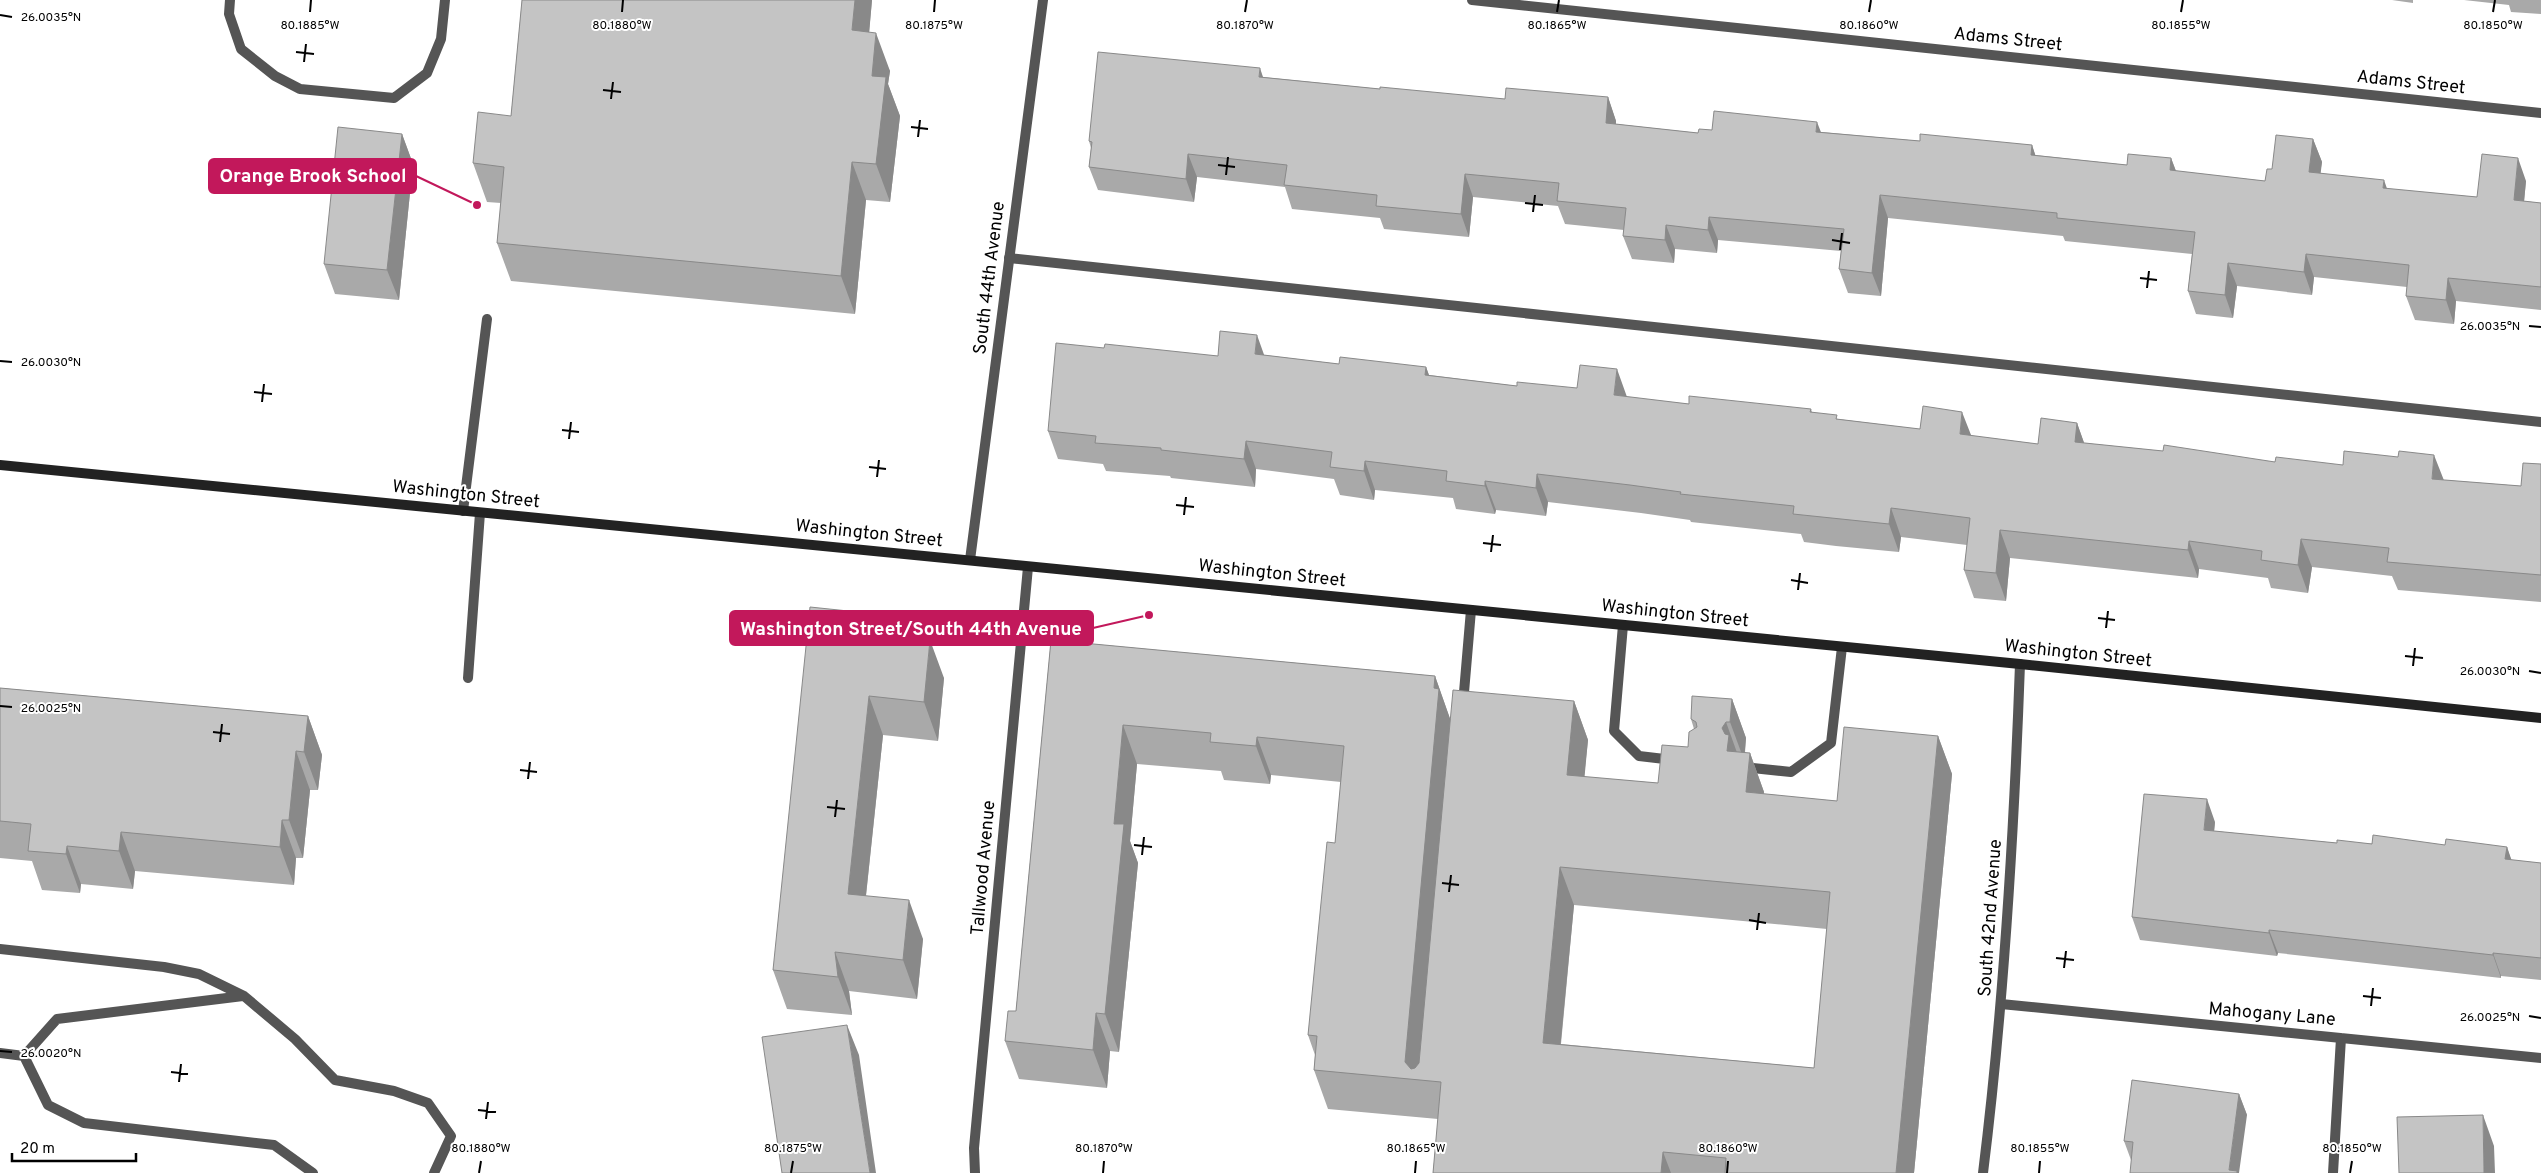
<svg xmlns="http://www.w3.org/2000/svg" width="2541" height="1173" font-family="Overpass,sans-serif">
<rect width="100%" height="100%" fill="#fff"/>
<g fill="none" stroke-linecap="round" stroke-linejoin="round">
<path stroke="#555" stroke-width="10" d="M 230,0 L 229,14 L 241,49 L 275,76 L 300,89 L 394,98 L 427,73 L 441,39 L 445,0
M 1009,258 L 2541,422
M 463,511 L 487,319
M 1623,625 L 1614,731 L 1639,756 L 1673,760
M 468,678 L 480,513
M 1463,704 L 1471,610
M 1743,767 L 1791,772 L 1831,743 L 1842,647
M 0,949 L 164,967 L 199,974 L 244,996 L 295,1039 L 335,1080 L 394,1091 L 428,1103 L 451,1136 L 434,1173
M 0,1053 L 24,1056
M 24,1056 L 48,1105 L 84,1123 L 274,1145 L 313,1173
M 24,1056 L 57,1019 L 243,996"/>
<path stroke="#555" stroke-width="10" d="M 1472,0 L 2541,113
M 970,560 L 1043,0
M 2001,1004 L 2541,1058
M 975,1173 L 974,1148 L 1028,567
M 1983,1173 C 2004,1004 2014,834 2020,664
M 2333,1173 L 2341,1038"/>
<path stroke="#222" stroke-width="10" d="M 0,465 L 2020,664 L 2541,718"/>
</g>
<path fill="#a9a9a9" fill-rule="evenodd" d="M 522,0 L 872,0 L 869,32 L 890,71 L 888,84 L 900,116 L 890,202 L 866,200 L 855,314 L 511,281 L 497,243 L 501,203 L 487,202 L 473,163 L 511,116 Z
M 2392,0 L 2413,0 L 2413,3 Z
M 2464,0 L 2541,0 L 2541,14 L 2511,12 L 2509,5 Z
M 1263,77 L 1380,89 L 1505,99 L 1608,97 L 1616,121 L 1616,124 L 1698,133 L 1712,130 L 1821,132 L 1920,141 L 2032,145 L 2035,155 L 2127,165 L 2171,158 L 2176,171 L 2265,181 L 2272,169 L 2313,139 L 2322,162 L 2320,173 L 2387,189 L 2477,197 L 2526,181 L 2524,201 L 2541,203 L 2541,310 L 2456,301 L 2454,324 L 2415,320 L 2406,296 L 2407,287 L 2314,277 L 2312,295 L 2237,286 L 2233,318 L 2196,314 L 2188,291 L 2192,254 L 2065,241 L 2063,236 L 1888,218 L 1881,296 L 1848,293 L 1839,269 L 1841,251 L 1718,240 L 1717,253 L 1675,249 L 1674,263 L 1632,259 L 1623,236 L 1624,230 L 1565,224 L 1558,206 L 1473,197 L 1469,237 L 1384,229 L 1380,218 L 1292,209 L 1285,187 L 1197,177 L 1194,202 L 1098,190 L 1089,167 L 1091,148 L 1089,141 Z
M 402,134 L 413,164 L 399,300 L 335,294 L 324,264 Z
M 1104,348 L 1218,356 L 1264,355 L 1339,364 L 1426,367 L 1429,375 L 1517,386 L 1689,404 L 1811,409 L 1812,412 L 1838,419 L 2038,444 L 2077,423 L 2084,443 L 2443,480 L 2521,486 L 2541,464 L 2541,602 L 2398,590 L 2392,576 L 2312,567 L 2308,593 L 2271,588 L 2268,578 L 2199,569 L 2198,578 L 2010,558 L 2006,601 L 1974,598 L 1964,570 L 1967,545 L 1901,537 L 1899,552 L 1836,546 L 1804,542 L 1801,534 L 1691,522 L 1690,520 L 1641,513 L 1548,502 L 1546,516 L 1496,510 L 1495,514 L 1456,509 L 1453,498 L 1375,490 L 1374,500 L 1340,495 L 1334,479 L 1256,469 L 1255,487 L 1171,478 L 1170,476 L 1106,471 L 1103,464 L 1058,459 L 1048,431 Z
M 877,614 L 885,635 L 944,678 L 938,741 L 883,735 L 866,896 L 923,939 L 917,999 L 849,991 L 852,1015 L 787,1009 L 773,970 Z
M 1051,640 L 1435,676 L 1450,719 L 1574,701 L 1588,740 L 1584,777 L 1658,783 L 1688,747 L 1694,729 L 1691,719 L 1732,699 L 1746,738 L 1745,753 L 1750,753 L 1764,792 L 1763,794 L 1837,801 L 1938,736 L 1952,774 L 1914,1173 L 1433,1173 L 1438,1119 L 1328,1109 L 1314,1070 L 1315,1055 L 1308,1035 L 1335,843 L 1341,782 L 1271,775 L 1270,784 L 1224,780 L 1221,771 L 1137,764 L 1130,841 L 1138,863 L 1119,1052 L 1110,1051 L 1107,1088 L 1019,1079 L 1005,1041 L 1016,1011 ZM 1574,905 L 1827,929 L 1814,1068 L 1561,1044 Z
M 0,688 L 308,716 L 322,755 L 318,790 L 310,790 L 303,858 L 296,858 L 294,885 L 135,871 L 133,889 L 81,884 L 80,893 L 42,890 L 32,861 L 0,858 Z
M 2215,822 L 2214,831 L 2337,843 L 2445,845 L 2507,847 L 2511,860 L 2541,863 L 2541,980 L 2501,976 L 2501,978 L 2278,953 L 2277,956 L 2140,940 L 2132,917 Z
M 2239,1094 L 2247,1115 L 2131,1160 L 2124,1141 Z"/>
<path fill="#898989" d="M 855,0 L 872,0 L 866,69 L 852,30 Z
M 876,33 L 890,71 L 888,84 L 900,116 L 890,202 L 876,164 L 872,76 Z
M 1260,68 L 1268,92 L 1259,77 Z
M 1608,97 L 1616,121 L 1614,147 L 1606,123 Z
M 1817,122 L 1826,145 L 1816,132 Z
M 402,134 L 413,164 L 399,300 L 387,270 Z
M 2313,139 L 2322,162 L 2318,195 L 2309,172 Z
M 2032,145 L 2040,169 L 2031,155 Z
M 1188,154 L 1197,177 L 1194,202 L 1186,179 Z
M 2171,158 L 2180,182 L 2170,170 Z
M 2518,158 L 2526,181 L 2522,223 L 2514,200 Z
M 852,162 L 866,200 L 855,314 L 841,276 Z
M 1465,174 L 1473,197 L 1469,237 L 1461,214 Z
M 2384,180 L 2392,203 L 2383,188 Z
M 1880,195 L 1888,218 L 1881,296 L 1872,273 Z
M 1709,217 L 1718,240 L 1717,253 L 1708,230 Z
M 1666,225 L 1675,249 L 1674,263 L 1665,240 Z
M 2306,254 L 2314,277 L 2312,295 L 2304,272 Z
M 2228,263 L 2237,286 L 2233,318 L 2225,295 Z
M 2448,278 L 2456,301 L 2454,324 L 2446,300 Z
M 1257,335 L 1267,363 L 1255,354 Z
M 1426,367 L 1436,395 L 1425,375 Z
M 1617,369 L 1627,397 L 1614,395 Z
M 1962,412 L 1973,440 L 1960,434 Z
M 2077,423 L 2087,451 L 2075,442 Z
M 1246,441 L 1256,469 L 1255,487 L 1244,459 Z
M 2434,455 L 2445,483 L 2432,479 Z
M 1365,461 L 1375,490 L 1374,500 L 1364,471 Z
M 1537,474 L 1548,502 L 1546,516 L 1536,488 Z
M 1485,481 L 1496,510 L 1495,514 L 1485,486 Z
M 1891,508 L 1901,537 L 1899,552 L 1889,524 Z
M 2000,530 L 2010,558 L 2006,601 L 1996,573 Z
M 2301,539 L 2312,567 L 2308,593 L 2298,565 Z
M 2189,541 L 2199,569 L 2198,578 L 2188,550 Z
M 877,614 L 891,652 L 875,634 Z
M 930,640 L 944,678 L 938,741 L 924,702 Z
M 1435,676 L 1453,727 L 1421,1080 L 1412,1079 L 1405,1062 Z
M 869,696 L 883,735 L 862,932 L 848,894 Z
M 1732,699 L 1746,738 L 1744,760 L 1730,722 Z
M 1574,701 L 1588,740 L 1581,814 L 1567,775 Z
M 308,716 L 322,755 L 318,790 L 304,752 Z
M 1726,722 L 1740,761 L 1727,751 L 1722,728 Z
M 1123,725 L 1137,764 L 1130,841 L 1138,863 L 1119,1052 L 1105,1014 L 1114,824 Z
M 1938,736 L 1952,774 L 1914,1173 L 1896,1173 Z
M 1257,737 L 1271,775 L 1270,784 L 1256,746 Z
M 296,751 L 310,790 L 303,858 L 289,820 Z
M 1750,753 L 1764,792 L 1760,831 L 1746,792 Z
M 2207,799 L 2215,822 L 2212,853 L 2204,830 Z
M 282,820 L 296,858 L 294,885 L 280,847 Z
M 121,832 L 135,871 L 133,889 L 119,851 Z
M 67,846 L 81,884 L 80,893 L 66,854 Z
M 2507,847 L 2515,870 L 2505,859 Z
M 1560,867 L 1574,905 L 1557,1081 L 1543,1043 Z
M 909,900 L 923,939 L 917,999 L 903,960 Z
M 2269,930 L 2278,953 L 2277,956 L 2269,933 Z
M 835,952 L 849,991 L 852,1015 L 838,977 Z
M 2493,953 L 2501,976 L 2501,978 L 2493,955 Z
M 1096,1013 L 1110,1051 L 1107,1088 L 1093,1050 Z
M 847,1025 L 859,1055 L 876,1173 L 870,1173 Z
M 2239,1094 L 2247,1115 L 2239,1173 L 2230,1173 L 2229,1170 Z
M 2483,1115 L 2494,1146 L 2495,1173 L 2484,1173 Z
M 1663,1152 L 1671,1173 L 1661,1173 Z"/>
<path fill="#c4c4c4" stroke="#898989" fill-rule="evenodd" d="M 522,0 L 855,0 L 852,30 L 876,33 L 872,76 L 886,77 L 876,164 L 852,162 L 841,276 L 497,243 L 504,167 L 473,163 L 478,112 L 511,116 Z
M 1098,52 L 1260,68 L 1259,77 L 1380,89 L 1380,87 L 1505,99 L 1506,88 L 1608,97 L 1606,123 L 1698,133 L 1699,129 L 1712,130 L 1714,111 L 1817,122 L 1816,132 L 1920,141 L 1920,134 L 2032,145 L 2031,155 L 2127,165 L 2128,154 L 2171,158 L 2170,170 L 2265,181 L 2267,169 L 2272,169 L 2276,135 L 2313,139 L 2309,172 L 2384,180 L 2383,188 L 2477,197 L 2482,154 L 2518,158 L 2514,200 L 2541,203 L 2541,287 L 2448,278 L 2446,300 L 2406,296 L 2409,265 L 2306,254 L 2304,272 L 2228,263 L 2225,295 L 2188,291 L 2195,232 L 2057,218 L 2057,213 L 1880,195 L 1872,273 L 1839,269 L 1844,229 L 1709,217 L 1708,230 L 1666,225 L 1665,240 L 1623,236 L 1626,208 L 1557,201 L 1559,183 L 1465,174 L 1461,214 L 1376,206 L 1377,195 L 1284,185 L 1287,165 L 1188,154 L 1186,179 L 1089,167 L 1092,142 L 1089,141 Z
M 338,127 L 402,134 L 387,270 L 324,264 Z
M 1220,331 L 1257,335 L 1255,354 L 1339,364 L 1340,357 L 1426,367 L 1425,375 L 1517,386 L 1517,382 L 1577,388 L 1580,365 L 1617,369 L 1614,395 L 1689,404 L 1689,396 L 1811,409 L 1810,412 L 1837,415 L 1836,419 L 1920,429 L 1923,406 L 1962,412 L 1960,434 L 2038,444 L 2041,418 L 2077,423 L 2075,442 L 2163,451 L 2164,445 L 2275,462 L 2276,457 L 2343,465 L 2344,451 L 2398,457 L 2399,451 L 2434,455 L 2432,479 L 2521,486 L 2523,463 L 2541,464 L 2541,575 L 2387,562 L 2389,548 L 2301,539 L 2298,565 L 2261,560 L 2262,551 L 2189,541 L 2188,550 L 2000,530 L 1996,573 L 1964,570 L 1970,518 L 1891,508 L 1889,524 L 1793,514 L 1794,506 L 1680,494 L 1681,492 L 1630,485 L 1537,474 L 1536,488 L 1485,481 L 1485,486 L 1446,481 L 1447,471 L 1365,461 L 1364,471 L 1330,467 L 1332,452 L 1246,441 L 1244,459 L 1161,450 L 1161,448 L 1095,443 L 1096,436 L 1048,431 L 1056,343 L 1104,348 L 1105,344 L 1218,356 Z
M 810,607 L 877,614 L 875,634 L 930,640 L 924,702 L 869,696 L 848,894 L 909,900 L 903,960 L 835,952 L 838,977 L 773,970 Z
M 1051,640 L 1435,676 L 1434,688 L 1439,689 L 1405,1062 L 1411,1069 L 1415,1068 L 1419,1063 L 1453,690 L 1574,701 L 1567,775 L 1658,783 L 1662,745 L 1688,747 L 1689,732 L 1697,727 L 1696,722 L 1691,719 L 1692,696 L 1732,699 L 1730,722 L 1726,722 L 1722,728 L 1725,734 L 1729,735 L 1727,751 L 1750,753 L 1746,792 L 1837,801 L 1844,727 L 1938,736 L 1896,1173 L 1725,1173 L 1726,1158 L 1663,1152 L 1661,1173 L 1433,1173 L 1441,1082 L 1314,1070 L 1317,1036 L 1308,1035 L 1327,842 L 1335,843 L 1344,746 L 1257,737 L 1256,746 L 1210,742 L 1211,733 L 1123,725 L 1114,824 L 1124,824 L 1105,1014 L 1096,1013 L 1093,1050 L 1005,1041 L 1008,1011 L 1016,1011 ZM 1560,867 L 1830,892 L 1814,1068 L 1543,1043 Z
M 0,688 L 308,716 L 304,752 L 296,751 L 289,820 L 282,820 L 280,847 L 121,832 L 119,851 L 67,846 L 66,854 L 28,851 L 31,824 L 0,821 Z
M 2144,794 L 2207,799 L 2204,830 L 2337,843 L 2337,840 L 2372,844 L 2373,835 L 2445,845 L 2446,839 L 2507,847 L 2505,859 L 2541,863 L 2541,958 L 2493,953 L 2493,955 L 2269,930 L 2269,933 L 2132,917 Z
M 847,1025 L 870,1173 L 782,1173 L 762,1037 Z
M 2132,1080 L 2239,1094 L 2229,1170 L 2237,1171 L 2237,1173 L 2130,1173 L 2133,1142 L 2124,1141 Z
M 2483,1115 L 2484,1173 L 2399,1173 L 2397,1117 Z"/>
<path fill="none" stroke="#000" stroke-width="2" d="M 310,12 L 311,0M 622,12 L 623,0M 934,12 L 935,0M 1245,12 L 1247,0M 1557,12 L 1559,0M 1869,12 L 1871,0M 2181,12 L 2183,0M 2493,12 L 2495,0M 0,15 L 12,17M 296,52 L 314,54M 304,62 L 306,44M 603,90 L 621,92M 611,99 L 613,82M 911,127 L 928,129M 918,137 L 920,120M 1218,165 L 1235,167M 1226,175 L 1228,157M 1525,203 L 1543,205M 1533,212 L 1535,195M 1832,240 L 1850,243M 1840,250 L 1842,233M 2140,278 L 2157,280M 2147,288 L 2149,271M 2529,326 L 2541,327M 0,361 L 12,362M 254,392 L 272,394M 262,402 L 264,384M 562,430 L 579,432M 569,439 L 571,422M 869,467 L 886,469M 877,477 L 879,460M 1176,505 L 1194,507M 1184,515 L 1186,497M 1483,543 L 1501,545M 1491,552 L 1493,535M 1791,580 L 1808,583M 1798,590 L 1800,573M 2098,618 L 2115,620M 2106,628 L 2108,611M 2405,656 L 2423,658M 2413,666 L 2415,648M 2529,671 L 2541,673M 0,706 L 12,707M 213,732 L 230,734M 220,742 L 222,724M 520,770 L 537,772M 528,779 L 530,762M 827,807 L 845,809M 835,817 L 837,800M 1134,845 L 1152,847M 1142,855 L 1144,837M 1442,883 L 1459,885M 1449,892 L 1451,875M 1749,920 L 1766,923M 1757,930 L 1759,913M 2056,958 L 2074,960M 2064,968 L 2066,951M 2363,996 L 2381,998M 2371,1006 L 2373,988M 2529,1016 L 2541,1018M 0,1051 L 12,1052M 171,1072 L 188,1074M 179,1082 L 181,1064M 478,1110 L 496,1112M 486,1119 L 488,1102M 479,1173 L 481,1161M 791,1173 L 793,1161M 1103,1173 L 1104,1161M 1415,1173 L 1416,1161M 1727,1173 L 1728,1161M 2039,1173 L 2040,1161M 2350,1173 L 2352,1161"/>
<g text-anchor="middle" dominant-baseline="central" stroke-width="4" stroke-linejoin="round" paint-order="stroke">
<g font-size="18" fill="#000" stroke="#fff">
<text transform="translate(2008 40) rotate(6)">Adams Street</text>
<text transform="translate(2411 83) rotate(6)">Adams Street</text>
<text transform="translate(990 278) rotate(-83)">South 44th Avenue</text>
<text transform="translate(466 495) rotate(6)">Washington Street</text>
<text transform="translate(869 534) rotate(6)">Washington Street</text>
<text transform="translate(1272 574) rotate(6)">Washington Street</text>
<text transform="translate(1675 614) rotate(6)">Washington Street</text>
<text transform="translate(2078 654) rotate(6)">Washington Street</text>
<text transform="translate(984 868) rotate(-85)">Tallwood Avenue</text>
<text transform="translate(1991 918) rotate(-86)">South 42nd Avenue</text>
<text transform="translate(2272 1015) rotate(5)">Mahogany Lane</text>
</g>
</g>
<g font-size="12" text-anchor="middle" fill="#000" stroke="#fff" stroke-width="4" stroke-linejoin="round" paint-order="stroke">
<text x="51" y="21">26.0035°N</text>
<text x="310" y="29">80.1885°W</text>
<text x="622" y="29">80.1880°W</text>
<text x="934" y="29">80.1875°W</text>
<text x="1245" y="29">80.1870°W</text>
<text x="1557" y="29">80.1865°W</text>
<text x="1869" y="29">80.1860°W</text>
<text x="2181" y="29">80.1855°W</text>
<text x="2493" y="29">80.1850°W</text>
<text x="2490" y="330">26.0035°N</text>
<text x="51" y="366">26.0030°N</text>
<text x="2490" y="675">26.0030°N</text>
<text x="51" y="712">26.0025°N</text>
<text x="2490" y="1021">26.0025°N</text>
<text x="51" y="1057">26.0020°N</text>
<text x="481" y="1152">80.1880°W</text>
<text x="793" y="1152">80.1875°W</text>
<text x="1104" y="1152">80.1870°W</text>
<text x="1416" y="1152">80.1865°W</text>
<text x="1728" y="1152">80.1860°W</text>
<text x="2040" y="1152">80.1855°W</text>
<text x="2352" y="1152">80.1850°W</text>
</g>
<path fill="none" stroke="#c2185b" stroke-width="2" d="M477 205L416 176M1149 615L1093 628"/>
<g fill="#c2185b" stroke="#fff" stroke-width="2">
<circle cx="477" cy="205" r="5"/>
<circle cx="1149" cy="615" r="5"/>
</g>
<g fill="#c2185b" stroke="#c2185b" stroke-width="2">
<rect x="209" y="159" width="207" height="34" rx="5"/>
<rect x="730" y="611" width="363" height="34" rx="5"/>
</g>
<g font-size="19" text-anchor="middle" font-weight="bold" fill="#fff">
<text x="313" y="182">Orange Brook School</text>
<text x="911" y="635">Washington Street/South 44th Avenue</text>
</g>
<path d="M12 1153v8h124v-8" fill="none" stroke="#000000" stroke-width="2.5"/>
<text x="20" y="1153" font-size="15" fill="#000000" stroke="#ffffff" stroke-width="4" paint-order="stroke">20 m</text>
</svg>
